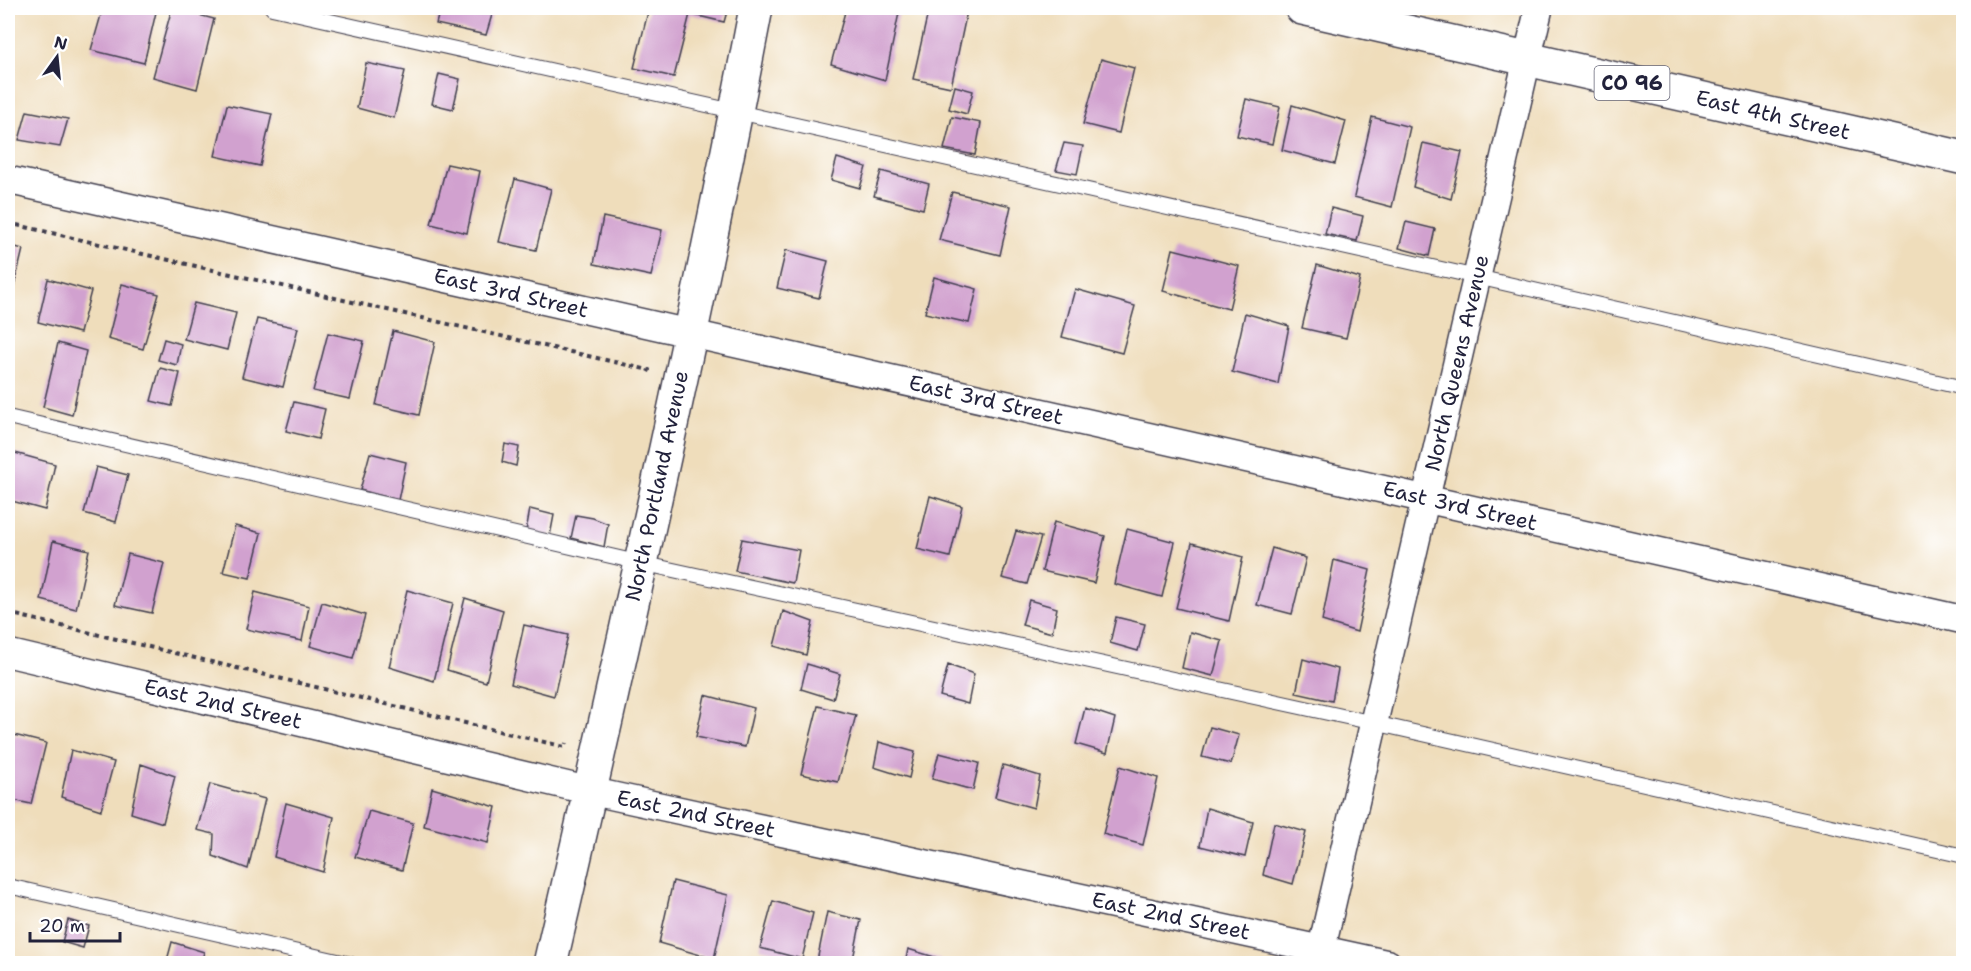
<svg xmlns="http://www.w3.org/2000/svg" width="1971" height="971" font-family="'Shantell Sans',sans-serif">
<rect width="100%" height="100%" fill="#fff"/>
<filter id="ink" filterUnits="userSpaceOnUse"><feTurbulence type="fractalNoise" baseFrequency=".0167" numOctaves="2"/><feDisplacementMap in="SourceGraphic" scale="12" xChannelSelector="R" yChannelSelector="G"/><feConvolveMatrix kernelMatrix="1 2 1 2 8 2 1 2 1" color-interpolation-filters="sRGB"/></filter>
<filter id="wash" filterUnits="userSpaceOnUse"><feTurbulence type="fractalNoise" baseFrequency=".008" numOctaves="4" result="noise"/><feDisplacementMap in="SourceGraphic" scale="24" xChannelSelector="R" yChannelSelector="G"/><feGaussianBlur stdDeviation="1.35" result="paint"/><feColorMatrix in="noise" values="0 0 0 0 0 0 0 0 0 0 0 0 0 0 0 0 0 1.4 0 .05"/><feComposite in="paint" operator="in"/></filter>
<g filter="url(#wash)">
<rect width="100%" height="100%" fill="#efddbb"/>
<g id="blocks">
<path fill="#d1a1cf" d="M 103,8 L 157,8 L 144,63 L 91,50 Z
M 172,8 L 214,19 L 197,89 L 153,77 Z
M 440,8 L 494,8 L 486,35 L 436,24 Z
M 649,8 L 728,8 L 724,22 L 690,14 L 674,77 L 634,68 Z
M 846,8 L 900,8 L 885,80 L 831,64 Z
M 929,8 L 950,8 L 967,11 L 951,87 L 913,79 Z
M 1101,59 L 1134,68 L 1119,133 L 1083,124 Z
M 366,63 L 405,71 L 394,118 L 357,108 Z
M 439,74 L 460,79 L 453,109 L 432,104 Z
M 955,86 L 973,91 L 967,114 L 949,109 Z
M 1246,99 L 1280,107 L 1272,144 L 1237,136 Z
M 227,105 L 272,114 L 260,166 L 215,156 Z
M 1292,105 L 1346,121 L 1335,164 L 1282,150 Z
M 27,111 L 68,119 L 60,147 L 19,140 Z
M 952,117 L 981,123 L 975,155 L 944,149 Z
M 1372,117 L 1410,127 L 1392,207 L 1354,197 Z
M 1064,143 L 1083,146 L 1077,174 L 1056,170 Z
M 1423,143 L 1462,152 L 1451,199 L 1413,187 Z
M 837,158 L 866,167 L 860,188 L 831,180 Z
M 447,164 L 480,171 L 467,233 L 431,224 Z
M 881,171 L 929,184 L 923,209 L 874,196 Z
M 515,179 L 551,189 L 536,250 L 499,242 Z
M 952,192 L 1011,206 L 1000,255 L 939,240 Z
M 1331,208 L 1363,216 L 1357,241 L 1325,234 Z
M 603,217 L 662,230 L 651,276 L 594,264 Z
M 1406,222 L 1435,229 L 1429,256 L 1399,248 Z
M 8,245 L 23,249 L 8,312 Z
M 1173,249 L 1239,266 L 1229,309 L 1163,291 Z
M 786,250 L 828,261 L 819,298 L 777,288 Z
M 1317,265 L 1360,278 L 1346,338 L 1302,328 Z
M 934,277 L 977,289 L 969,323 L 925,313 Z
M 48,279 L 91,291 L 80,333 L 38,322 Z
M 122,284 L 159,294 L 143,349 L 108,339 Z
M 1075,289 L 1135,306 L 1122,353 L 1062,337 Z
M 194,303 L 236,313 L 227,350 L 184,339 Z
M 1245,313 L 1289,326 L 1278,384 L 1232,372 Z
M 257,319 L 298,328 L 283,387 L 242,377 Z
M 393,331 L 435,342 L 419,415 L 376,405 Z
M 328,333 L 364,341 L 350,399 L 313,391 Z
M 164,339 L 181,344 L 177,365 L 158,360 Z
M 58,343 L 86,351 L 72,415 L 43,407 Z
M 160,368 L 180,373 L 172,406 L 151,401 Z
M 294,402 L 325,409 L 318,439 L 286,431 Z
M 505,444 L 519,447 L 516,466 L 502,462 Z
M 8,451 L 55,464 L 45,510 L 8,500 Z
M 370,453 L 406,462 L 398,500 L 360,490 Z
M 96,467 L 128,475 L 116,522 L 84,513 Z
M 930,496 L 962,506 L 950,557 L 917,549 Z
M 530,509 L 554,515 L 550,536 L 526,531 Z
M 576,515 L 593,518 L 608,524 L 604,547 L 571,538 Z
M 1054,522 L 1105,536 L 1094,583 L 1042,571 Z
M 235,526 L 261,533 L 250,578 L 223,572 Z
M 1127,529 L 1175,542 L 1162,597 L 1114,584 Z
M 1016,531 L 1041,537 L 1027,584 L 1002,578 Z
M 742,539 L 799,550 L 793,583 L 735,571 Z
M 53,541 L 89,550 L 76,609 L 41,600 Z
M 1192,543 L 1243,557 L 1229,621 L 1176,608 Z
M 1272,548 L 1306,558 L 1292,614 L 1257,605 Z
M 128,554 L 164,563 L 152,613 L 115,605 Z
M 1334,560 L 1370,570 L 1357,632 L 1322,621 Z
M 407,590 L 453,603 L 434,681 L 389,667 Z
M 255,592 L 309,606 L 302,641 L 246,629 Z
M 465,598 L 503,610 L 486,682 L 447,670 Z
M 1029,600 L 1057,608 L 1052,633 L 1022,625 Z
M 322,602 L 365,615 L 353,658 L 310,646 Z
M 783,611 L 813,622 L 806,655 L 774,646 Z
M 1116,617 L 1145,624 L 1138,651 L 1110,643 Z
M 524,625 L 568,635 L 554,696 L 511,684 Z
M 1190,632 L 1222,641 L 1213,676 L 1182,668 Z
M 1303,659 L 1338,669 L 1332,701 L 1296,693 Z
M 807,664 L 840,674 L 833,699 L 801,689 Z
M 948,665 L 974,674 L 968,704 L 940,696 Z
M 705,695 L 754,708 L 745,747 L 696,737 Z
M 818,706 L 856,715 L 838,782 L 801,774 Z
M 1085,708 L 1115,718 L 1107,753 L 1076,744 Z
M 1210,727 L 1239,735 L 1231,764 L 1202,757 Z
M 14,735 L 46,743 L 31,804 L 8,799 L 8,760 Z
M 879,742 L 915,752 L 909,778 L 874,767 Z
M 71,750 L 114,762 L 101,810 L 61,797 Z
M 939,753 L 979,763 L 973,790 L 932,779 Z
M 141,764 L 175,776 L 163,823 L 131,813 Z
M 1003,765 L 1040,776 L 1034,808 L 995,797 Z
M 1120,766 L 1158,778 L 1143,845 L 1103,834 Z
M 210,784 L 265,799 L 248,869 L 213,856 L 214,834 L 197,830 Z
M 432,788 L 496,807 L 488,843 L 424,826 Z
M 286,803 L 334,817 L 323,872 L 274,857 Z
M 1207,808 L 1253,822 L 1245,857 L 1200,846 Z
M 369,811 L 413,823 L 402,870 L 355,857 Z
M 1274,823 L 1306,832 L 1293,884 L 1263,875 Z
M 673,881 L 728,895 L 714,959 L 659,943 Z
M 773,901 L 813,913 L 802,959 L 760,948 Z
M 827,912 L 861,920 L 852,964 L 824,964 L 817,961 Z
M 68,920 L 89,926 L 83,948 L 62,942 Z
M 172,942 L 204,952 L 201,964 L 166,964 Z
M 908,949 L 941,959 L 940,964 L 905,964 Z"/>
</g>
</g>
<g filter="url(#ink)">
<use href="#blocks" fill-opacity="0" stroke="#413e4e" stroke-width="1.5"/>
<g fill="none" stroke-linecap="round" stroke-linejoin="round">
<g stroke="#413e4e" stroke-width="16">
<path id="lane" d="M 272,8 L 1477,277 L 1964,388
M 8,417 L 641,563 L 1374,723 L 1964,856
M 8,886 L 351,964"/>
</g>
<g stroke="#413e4e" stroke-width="30">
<path id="street" d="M 8,180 L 1964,620
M 8,653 L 590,791 L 1388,964
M 1318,964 L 1539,8"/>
</g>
<g stroke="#413e4e" stroke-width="36">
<path id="secondary" d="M 550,964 C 624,646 695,328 756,8"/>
</g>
<g stroke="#413e4e" stroke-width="36">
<path id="primary" d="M 1302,8 L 1964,158"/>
</g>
<path stroke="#413e4e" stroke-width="4" stroke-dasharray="4.5 4.5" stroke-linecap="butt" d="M 8,223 L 649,370 L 648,372
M 8,613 L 565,747 L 566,743"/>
<use href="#lane" stroke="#fff" stroke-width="14"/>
<use href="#street" stroke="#fff" stroke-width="27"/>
<use href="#secondary" stroke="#fff" stroke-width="33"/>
<use href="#primary" stroke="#fff" stroke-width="33"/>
</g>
</g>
<g text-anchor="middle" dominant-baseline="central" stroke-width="4.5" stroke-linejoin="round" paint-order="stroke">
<rect fill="#fff" stroke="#646476" stroke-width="1.5" x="1594.5" y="66" width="75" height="34" rx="4.5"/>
<g font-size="20" font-weight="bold" fill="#22223b">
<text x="1632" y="83">CO 96</text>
</g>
<g font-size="21" fill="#22223b" stroke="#fff">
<text transform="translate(1773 115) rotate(13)">East 4th Street</text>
<text transform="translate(511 293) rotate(13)">East 3rd Street</text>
<text transform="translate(1457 363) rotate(-77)">North Queens Avenue</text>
<text transform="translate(986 400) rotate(13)">East 3rd Street</text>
<text transform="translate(657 486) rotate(-78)">North Portland Avenue</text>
<text transform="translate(1460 506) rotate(13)">East 3rd Street</text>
<text transform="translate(223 704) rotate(13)">East 2nd Street</text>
<text transform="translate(696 814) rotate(12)">East 2nd Street</text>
<text transform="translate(1171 916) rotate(12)">East 2nd Street</text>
</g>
</g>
<rect width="1971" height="971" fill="none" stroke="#fff" stroke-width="30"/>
<g transform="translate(57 57) rotate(15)" stroke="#ffffff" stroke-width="4.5" paint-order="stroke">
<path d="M0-4.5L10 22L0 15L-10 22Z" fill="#22223b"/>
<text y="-9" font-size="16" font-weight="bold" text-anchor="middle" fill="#22223b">N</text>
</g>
<path d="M30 932v9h90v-9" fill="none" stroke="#22223b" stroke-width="3"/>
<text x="39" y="932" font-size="18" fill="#22223b" stroke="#ffffff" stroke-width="4.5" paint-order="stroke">20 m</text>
</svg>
